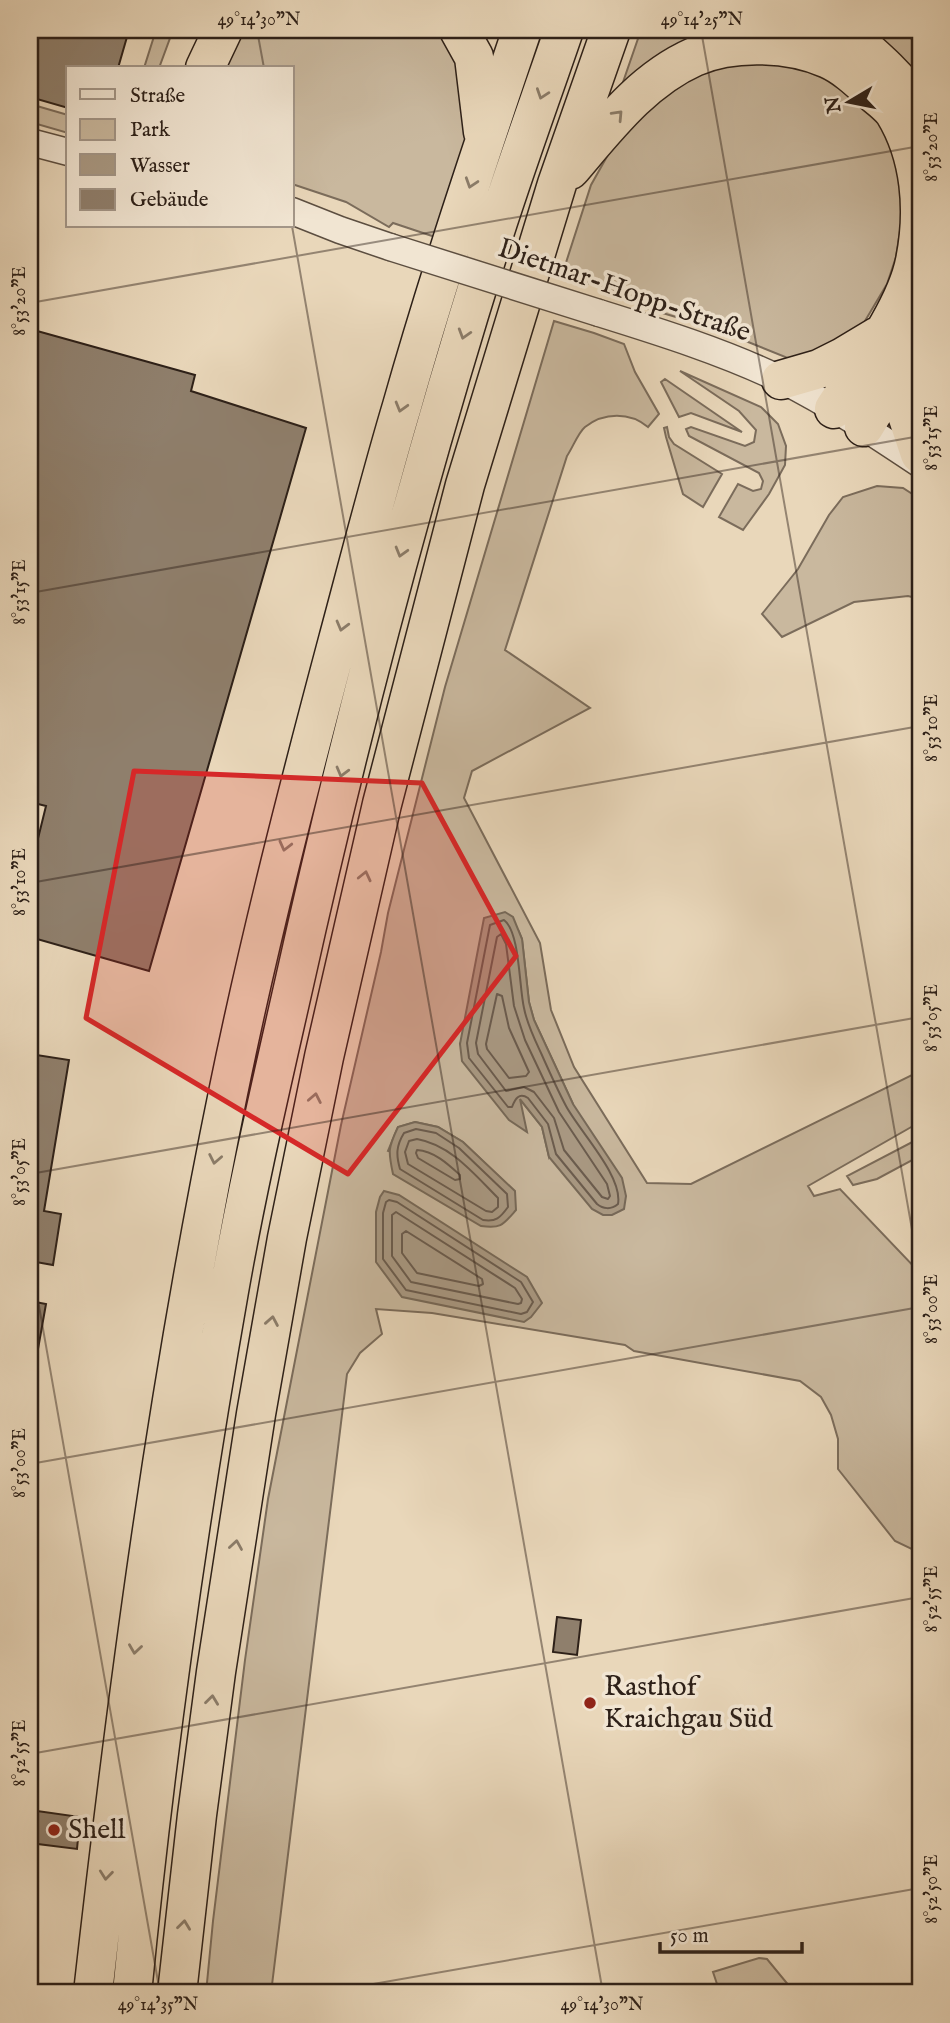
<svg xmlns="http://www.w3.org/2000/svg" width="950" height="2023" font-family="'IM FELL English',serif">
<rect width="100%" height="100%" fill="#e9d7ba"/>
<filter id="stains"><feTurbulence type="fractalNoise" baseFrequency=".00286" numOctaves="4"/><feColorMatrix values="0 0 0 0 .2 0 0 0 0 .09 0 0 0 0 .02 0 0 0 .5 -.17"/></filter>
<radialGradient id="worn" r=".72"><stop offset=".6" stop-color="#630" stop-opacity="0"/><stop offset="1" stop-color="#630" stop-opacity=".3"/></radialGradient>
<path fill="#c9b89e" stroke="#7b6c5b" stroke-width="2" fill-rule="evenodd" d="M 156,30 L 173,30 L 159,68 L 144,68 Z
M 232,30 L 450,30 L 470,132 L 435,237 L 393,223 L 389,227 L 346,202 L 292,184 L 292,68 L 215,68 Z
M 641,30 L 826,30 L 839,43 L 796,39 L 622,85 Z
M 862,30 L 904,30 L 920,49 L 920,87 Z
M 728,56 L 845,77 L 896,143 L 901,198 L 901,224 L 896,257 L 887,284 L 859,331 L 795,361 L 716,329 L 639,306 L 638,299 L 562,275 L 591,185 L 627,121 L 642,103 Z
M 30,104 L 68,115 L 68,133 L 30,122 Z
M 554,321 L 594,333 L 624,344 L 635,372 L 659,414 L 648,427 C 630,412 604,412 585,427 C 578,433 573,447 567,456 L 505,650 L 590,708 L 472,771 L 464,798 L 540,943 L 551,1010 L 574,1067 L 647,1183 L 691,1184 L 920,1071 L 920,1122 L 808,1186 L 814,1196 L 840,1189 L 920,1273 L 920,1553 L 895,1541 L 838,1469 L 838,1439 L 831,1415 L 821,1397 L 800,1381 L 634,1351 L 625,1345 L 432,1313 L 376,1309 L 382,1334 L 360,1353 L 347,1374 L 271,1993 L 206,1993 L 213,1921 L 245,1660 L 268,1499 L 341,1125 L 381,952 L 388,913 L 445,687 ZM 519,932 L 522,939 L 529,1002 L 534,1020 L 573,1104 L 549,1157 L 542,1127 L 518,1097 L 526,1131 L 460,1044 ZM 415,1122 L 438,1127 L 463,1142 L 514,1191 L 388,1151 L 398,1127 Z
M 680,371 L 761,407 L 778,424 L 786,446 L 785,465 L 769,494 L 743,530 L 719,517 L 738,484 L 753,491 L 761,489 L 763,481 L 759,473 L 689,436 L 686,429 L 691,427 L 745,446 L 754,442 L 756,430 L 739,411 Z
M 665,379 L 742,432 L 691,413 L 679,417 L 661,382 Z
M 667,427 L 669,437 L 674,444 L 722,474 L 703,507 L 683,494 L 666,437 L 664,428 Z
M 877,486 L 903,488 L 920,499 L 920,599 L 908,596 L 854,602 L 782,637 L 762,614 L 798,569 L 829,515 L 843,497 Z
M 920,1138 L 920,1156 L 877,1179 L 853,1185 L 847,1176 Z
M 759,1958 L 767,1959 L 795,1993 L 720,1993 L 713,1972 Z"/>
<path fill="#a99983" stroke="#776958" stroke-width="2" d="M 505,912 L 513,917 L 522,939 L 529,1002 L 534,1020 L 573,1104 L 622,1178 L 626,1196 L 624,1209 L 612,1215 L 603,1215 L 592,1209 L 549,1157 L 542,1127 L 520,1099 L 527,1132 L 509,1120 L 462,1061 L 460,1044 L 484,918 Z
M 415,1122 L 438,1127 L 463,1142 L 515,1191 L 516,1210 C 503,1225 501,1229 481,1226 L 393,1174 C 388,1151 388,1148 398,1127 Z
M 384,1191 L 399,1195 L 527,1277 L 542,1303 L 531,1317 L 524,1322 L 402,1297 L 376,1262 L 376,1212 L 380,1197 Z"/>
<g fill="none" stroke-linecap="round" stroke-linejoin="round">
<path stroke="#6b5c4e" stroke-width="2" d="M 504,920 C 520,932 519,987 524,1008 C 527,1024 534,1038 541,1053 C 549,1071 557,1089 566,1106 C 580,1132 623,1176 618,1204 C 611,1210 603,1209 597,1204 L 556,1154 L 548,1124 L 528,1098 C 519,1092 515,1099 512,1107 L 508,1107 L 469,1058 L 467,1043 L 490,925 Z
M 501,934 L 506,944 L 514,1006 L 525,1040 L 559,1112 L 607,1184 L 610,1196 L 608,1199 L 602,1197 L 564,1150 L 554,1118 L 534,1092 L 524,1087 L 506,1091 L 478,1054 L 476,1043 L 497,937 Z
M 497,994 L 502,996 L 509,1028 L 529,1072 L 526,1076 L 509,1078 L 487,1049 L 486,1044 Z
M 416,1129 L 436,1133 L 459,1148 L 507,1194 L 508,1207 C 500,1218 496,1222 483,1220 L 400,1169 C 396,1155 396,1146 404,1133 Z
M 417,1139 C 451,1145 474,1174 498,1198 L 498,1207 L 492,1212 L 486,1211 L 408,1164 L 405,1152 L 409,1141 Z
M 417,1150 C 434,1151 448,1164 460,1175 L 460,1179 L 455,1180 L 418,1158 L 416,1153 Z
M 389,1200 L 397,1202 L 521,1282 L 533,1302 L 527,1312 L 521,1314 L 406,1290 L 383,1259 L 383,1213 L 386,1202 Z
M 396,1212 L 515,1288 L 522,1299 L 521,1303 L 518,1304 L 411,1282 L 392,1256 L 392,1215 Z
M 406,1231 L 482,1279 L 483,1284 L 479,1286 L 417,1273 L 402,1253 L 402,1234 Z"/>
</g>
<path fill="#8f7f6c" stroke="#2d2018" stroke-width="2" d="M 30,30 L 129,30 L 118,68 L 68,68 L 68,108 L 30,97 Z
M 30,329 L 195,375 L 191,391 L 306,428 L 149,971 L 30,937 L 30,871 L 46,806 L 30,802 Z
M 30,1054 L 69,1060 L 44,1211 L 61,1214 L 53,1265 L 30,1261 Z
M 30,1301 L 46,1304 L 38,1349 L 30,1349 Z
M 557,1617 L 581,1620 L 577,1655 L 553,1652 Z
M 30,1810 L 80,1817 L 77,1849 L 30,1843 Z"/>
<g fill="none" stroke-linecap="round" stroke-linejoin="round">
<g stroke="#5c4e40" stroke-width="29">
<path id="tertiary" d="M 30,142 L 68,152
M 292,211 L 340,230 L 390,247
M 599,313 C 660,332 724,352 782,380 C 830,404 875,434 920,464"/>
</g>
<g stroke="#2d2018" stroke-width="41">
<path id="motorway" d="M 459,30 L 474,57 L 483,132
M 843,30 C 871,54 900,78 920,109
M 205,68 L 223,30
M 570,170 C 606,128 642,80 694,57 C 733,40 790,42 828,59 C 844,66 858,79 871,91 C 878,97 888,104 894,112 C 921,156 925,211 915,261 C 906,308 861,368 834,409
M 903,364 L 905,409 L 920,454
M 781,380 L 819,369 L 843,357 L 878,336
M 864,427 L 920,336
M 93,1993 C 127,1692 167,1390 228,1093 C 259,941 298,790 338,640 C 359,562 379,483 402,406 C 438,279 480,154 522,30
M 132,1993 C 155,1758 188,1524 229,1291 C 247,1188 271,1086 294,984 C 349,737 413,492 489,250 C 512,176 539,103 564,30
M 177,1993 L 197,1815 L 216,1672 L 256,1414 L 287,1238 L 324,1057 L 382,804 L 465,485 L 557,184 L 611,30"/>
</g>
<use href="#tertiary" stroke="#f1e5d2" stroke-width="26"/>
<use href="#motorway" stroke="#e9d7ba" stroke-width="38"/>
<g stroke="#5c4e40" stroke-width="29" stroke-linecap="butt">
<path id="tertiary-bridge" d="M 390,247 L 599,313"/>
</g>
<use href="#tertiary-bridge" stroke="#f1e5d2" stroke-width="26"/>
</g>
<defs><path id="oneway-chevron" d="M-2-3.5L2.5 0L-2 3.5" fill="none" stroke-width="1.6" stroke-linecap="round" stroke-linejoin="round" transform="scale(1.75)"/></defs>
<g stroke="#8b7c69">
<use href="#oneway-chevron" transform="translate(542 94) rotate(109)"/>
<use href="#oneway-chevron" transform="translate(618 115) rotate(-47)"/>
<use href="#oneway-chevron" transform="translate(471 183) rotate(108)"/>
<use href="#oneway-chevron" transform="translate(464 334) rotate(107)"/>
<use href="#oneway-chevron" transform="translate(401 407) rotate(106)"/>
<use href="#oneway-chevron" transform="translate(401 552) rotate(106)"/>
<use href="#oneway-chevron" transform="translate(342 626) rotate(105)"/>
<use href="#oneway-chevron" transform="translate(342 772) rotate(105)"/>
<use href="#oneway-chevron" transform="translate(285 846) rotate(104)"/>
<use href="#oneway-chevron" transform="translate(365 876) rotate(-77)"/>
<use href="#oneway-chevron" transform="translate(315 1098) rotate(-79)"/>
<use href="#oneway-chevron" transform="translate(215 1159) rotate(101)"/>
<use href="#oneway-chevron" transform="translate(272 1321) rotate(-80)"/>
<use href="#oneway-chevron" transform="translate(236 1545) rotate(-81)"/>
<use href="#oneway-chevron" transform="translate(135 1649) rotate(98)"/>
<use href="#oneway-chevron" transform="translate(212 1700) rotate(-83)"/>
<use href="#oneway-chevron" transform="translate(106 1875) rotate(96)"/>
<use href="#oneway-chevron" transform="translate(184 1925) rotate(-83)"/>
</g>
<path fill="#d62828" fill-opacity="0.2" stroke="#d62828" stroke-width="5" stroke-linejoin="round" d="M 134,771 L 422,783 L 516,956 L 348,1174 L 86,1018 Z"/>
<path fill="none" stroke="#2d2018" stroke-width="2" stroke-opacity="0.45" d="M 257,30 L 264,68M 701,30 L 920,1275M 292,226 L 603,1993M 30,303 L 920,146M 30,593 L 920,436M 30,883 L 920,726M 30,1174 L 920,1017M 30,1255 L 160,1993M 30,1464 L 920,1307M 30,1754 L 920,1597M 322,1993 L 920,1888"/>
<g fill="#8f2418" stroke="#f1e5d2" stroke-width="2.5">
<circle cx="590" cy="1703" r="7"/>
<circle cx="54" cy="1830" r="7"/>
</g>
<g text-anchor="middle" dominant-baseline="central" stroke-width="7" stroke-linejoin="round" paint-order="stroke">
<g font-size="28" fill="#2d2018" stroke="#f1e5d2">
<text transform="translate(624 291) rotate(19)">Dietmar-Hopp-Straße</text>
</g>
<g font-size="28" fill="#2d2018" stroke="#f1e5d2" text-anchor="start">
<text x="604" y="1687">Rasthof<tspan x="604" dy="32">Kraichgau Süd</tspan></text>
<text x="68" y="1830">Shell</text>
</g>
</g>
<rect width="950" height="2023" fill="none" stroke="#e9d7ba" stroke-width="77"/>
<rect x="66" y="66" width="228" height="161" fill="#f1e5d2" stroke="#a39688" stroke-width="2"/>
<rect x="80" y="89" width="35" height="10" fill="#f1e5d2" stroke="#a39688" stroke-width="2"/>
<text x="130" y="102" font-size="21" fill="#2d2018">Straße</text>
<rect x="80" y="119" width="35" height="21" fill="#c9b89e" stroke="#a39688" stroke-width="2"/>
<text x="130" y="136" font-size="21" fill="#2d2018">Park</text>
<rect x="80" y="154" width="35" height="21" fill="#a99983" stroke="#a39688" stroke-width="2"/>
<text x="130" y="172" font-size="21" fill="#2d2018">Wasser</text>
<rect x="80" y="189" width="35" height="21" fill="#8f7f6c" stroke="#a39688" stroke-width="2"/>
<text x="130" y="206" font-size="21" fill="#2d2018">Gebäude</text>
<g transform="translate(849 102) rotate(260)" stroke="#f1e5d2" stroke-width="5" paint-order="stroke">
<path d="M0-5L12 26L0 18L-12 26Z" fill="#2d2018"/>
<text y="-10" font-size="19" font-weight="bold" text-anchor="middle" fill="#2d2018">N</text>
</g>
<path d="M660 1942v10h142v-10" fill="none" stroke="#2d2018" stroke-width="3.5"/>
<text x="670" y="1942" font-size="21" fill="#2d2018" stroke="#f1e5d2" stroke-width="5" paint-order="stroke">50 m</text>
<rect x="38" y="38" width="874" height="1946" fill="none" stroke="#2d2018" stroke-width="2.5"/>
<g font-size="18" text-anchor="middle" fill="#2d2018">
<text x="259" y="25">49°14'30"N</text>
<text x="702" y="25">49°14'25"N</text>
<text transform="translate(931 147) rotate(-90)" y="6">8°53'20"E</text>
<text transform="translate(19 301) rotate(-90)" y="6">8°53'20"E</text>
<text transform="translate(931 438) rotate(-90)" y="6">8°53'15"E</text>
<text transform="translate(19 592) rotate(-90)" y="6">8°53'15"E</text>
<text transform="translate(931 728) rotate(-90)" y="6">8°53'10"E</text>
<text transform="translate(19 882) rotate(-90)" y="6">8°53'10"E</text>
<text transform="translate(931 1018) rotate(-90)" y="6">8°53'05"E</text>
<text transform="translate(19 1172) rotate(-90)" y="6">8°53'05"E</text>
<text transform="translate(931 1309) rotate(-90)" y="6">8°53'00"E</text>
<text transform="translate(19 1463) rotate(-90)" y="6">8°53'00"E</text>
<text transform="translate(931 1599) rotate(-90)" y="6">8°52'55"E</text>
<text transform="translate(19 1753) rotate(-90)" y="6">8°52'55"E</text>
<text transform="translate(931 1889) rotate(-90)" y="6">8°52'50"E</text>
<text x="158" y="2010">49°14'35"N</text>
<text x="602" y="2010">49°14'30"N</text>
</g>
<rect width="100%" height="100%" filter="url(#stains)"/>
<rect width="100%" height="100%" fill="url(#worn)"/>
</svg>
